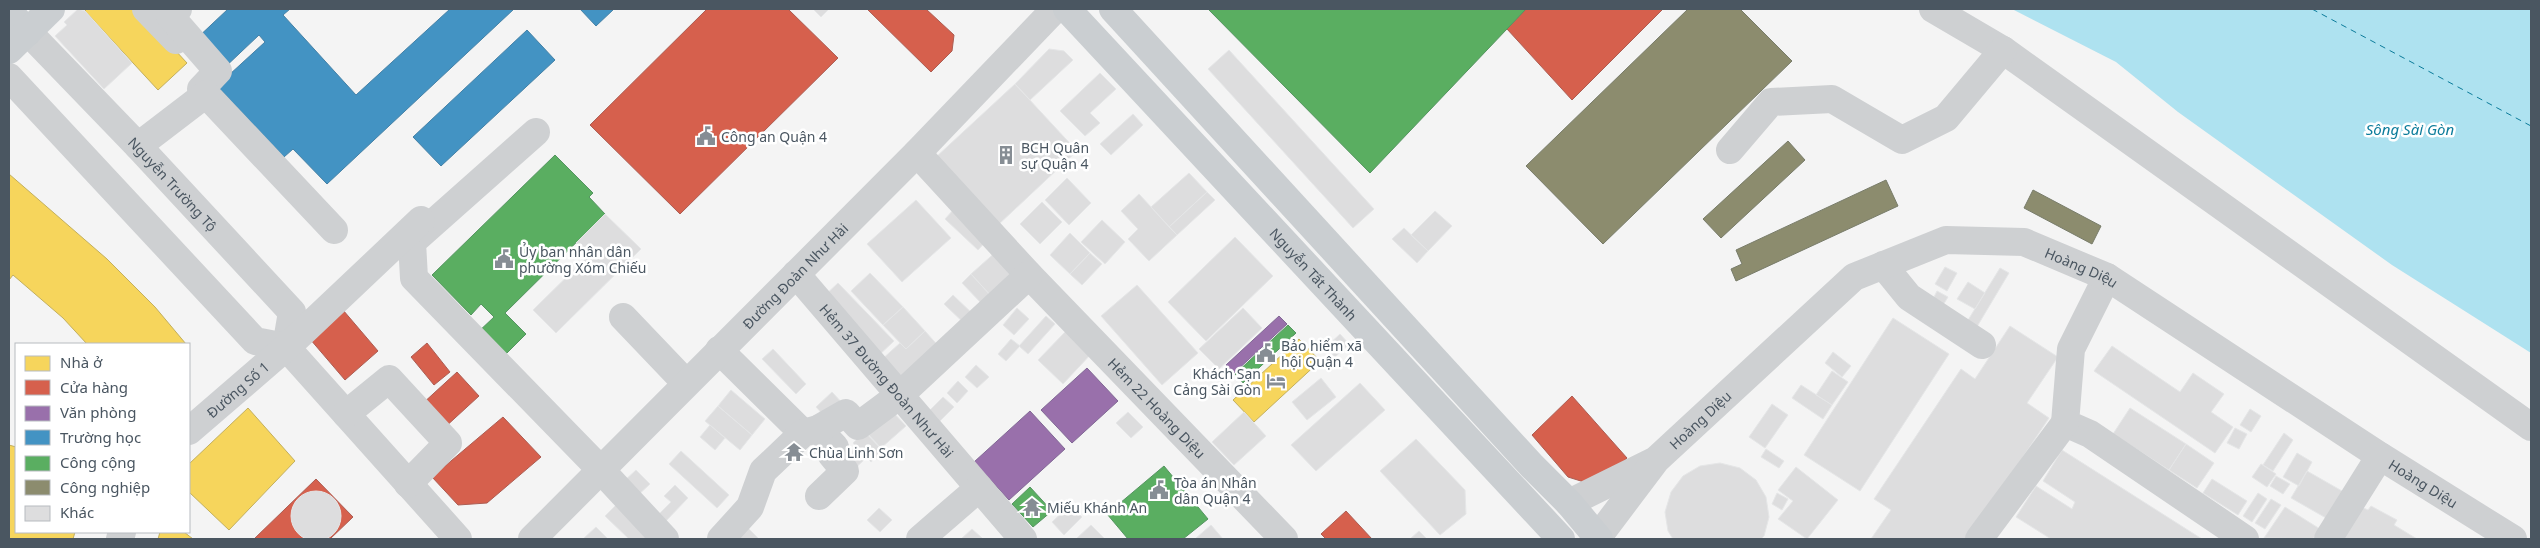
<svg xmlns="http://www.w3.org/2000/svg" width="2540" height="548" font-family="'Noto Sans',sans-serif">
<rect width="100%" height="100%" fill="#f4f4f4"/>
<path fill="#aee2f0" d="M 2012,9 L 2531,9 L 2531,353 L 2392,265 L 2178,112 L 2116,62 Z"/>
<path fill="#f6d55c" stroke="#c2af5e" d="M 87,9 L 137,9 L 187,63 L 158,90 L 85,11 Z
M 9,174 L 107,259 L 155,307 L 186,344 L 87,344 L 63,318 L 13,275 L 9,280 Z
M 1299,339 L 1320,361 L 1254,422 L 1233,400 Z
M 248,408 L 295,461 L 229,530 L 189,492 L 189,464 Z
M 9,445 L 16,447 L 16,532 L 75,532 L 73,539 L 9,539 Z
M 160,532 L 184,532 L 193,539 L 158,539 Z"/>
<path fill="#d6604d" stroke="#ac5d53" d="M 707,9 L 788,9 L 838,58 L 680,214 L 590,125 Z
M 867,9 L 926,9 L 954,35 L 952,51 L 931,72 Z
M 1526,9 L 1663,9 L 1572,100 L 1507,29 Z
M 343,310 L 378,351 L 345,380 L 310,339 Z
M 427,343 L 450,372 L 434,385 L 411,357 Z
M 457,372 L 479,396 L 443,429 L 421,405 Z
M 1572,396 L 1627,458 L 1604,479 L 1584,482 L 1568,477 L 1532,435 Z
M 503,417 L 541,457 L 487,503 L 458,505 L 432,477 Z
M 316,479 L 353,517 L 330,539 L 254,539 Z
M 1346,511 L 1372,539 L 1326,539 L 1321,534 Z"/>
<path fill="#9970ab" stroke="#816895" d="M 1279,316 L 1287,324 L 1234,373 L 1226,365 Z
M 1087,368 L 1118,401 L 1072,443 L 1041,410 Z
M 1030,411 L 1065,449 L 1009,500 L 974,462 Z"/>
<path fill="#4393c3" stroke="#4581a6" d="M 228,9 L 290,9 L 283,15 L 356,95 L 450,9 L 514,9 L 327,184 L 293,149 L 284,157 L 217,86 L 265,42 L 259,35 L 222,70 L 194,41 Z
M 580,9 L 614,9 L 596,26 Z
M 527,30 L 555,60 L 441,166 L 413,137 Z"/>
<path fill="#5aae61" stroke="#559461" d="M 1208,9 L 1526,9 L 1370,173 Z
M 555,155 L 593,193 L 589,197 L 605,214 L 505,313 L 526,334 L 501,359 L 476,334 L 494,317 L 481,304 L 471,315 L 432,275 Z
M 1288,325 L 1296,333 L 1243,383 L 1235,374 Z
M 1164,466 L 1208,519 L 1183,539 L 1128,539 L 1107,514 Z
M 1030,487 L 1052,511 L 1033,527 L 1012,504 Z"/>
<path fill="#8c8c6e" stroke="#787c6a" d="M 1688,9 L 1740,9 L 1792,61 L 1603,244 L 1526,166 Z
M 1788,141 L 1805,160 L 1721,238 L 1703,219 Z
M 1886,180 L 1898,206 L 1736,281 L 1731,269 L 1742,264 L 1736,250 Z
M 2033,190 L 2101,226 L 2092,244 L 2024,208 Z"/>
<g fill="none" stroke-linecap="round" stroke-linejoin="round">
<path stroke="#0c7c9b" stroke-width="1" stroke-dasharray="6 5" stroke-linecap="butt" d="M 2312,9 L 2531,126"/>
</g>
<path fill="#ddddde" stroke="#e5e6e7" d="M 78,9 L 85,11 L 132,63 L 104,89 L 55,36 L 67,25 L 64,22 Z
M 813,9 L 829,9 L 821,17 Z
M 1049,49 L 1064,51 L 1073,60 L 1030,100 L 1015,84 Z
M 1229,50 L 1374,209 L 1353,228 L 1208,69 Z
M 1100,73 L 1116,89 L 1090,113 L 1100,123 L 1085,136 L 1060,111 Z
M 1015,84 L 1077,151 L 998,225 L 935,158 Z
M 1133,114 L 1143,125 L 1111,155 L 1100,144 Z
M 1189,173 L 1207,192 L 1169,227 L 1151,207 Z
M 1067,178 L 1091,203 L 1069,225 L 1045,200 Z
M 1207,192 L 1215,200 L 1177,235 L 1169,227 Z
M 1139,194 L 1177,235 L 1149,261 L 1128,239 L 1138,229 L 1121,211 Z
M 916,200 L 951,238 L 902,282 L 867,244 Z
M 1042,202 L 1062,222 L 1040,244 L 1020,224 Z
M 954,209 L 988,239 L 978,250 L 945,219 Z
M 1435,211 L 1452,226 L 1428,251 L 1411,235 Z
M 605,214 L 641,249 L 556,333 L 533,310 L 589,255 L 576,243 Z
M 1102,220 L 1125,242 L 1105,264 L 1081,242 Z
M 1404,228 L 1428,251 L 1417,263 L 1392,239 Z
M 1070,233 L 1090,253 L 1070,274 L 1050,255 Z
M 1235,237 L 1273,276 L 1206,341 L 1168,302 Z
M 998,250 L 1019,273 L 992,297 L 971,274 Z
M 1090,253 L 1102,264 L 1082,285 L 1070,274 Z
M 1945,267 L 1957,273 L 1947,291 L 1935,284 Z
M 2000,268 L 2009,273 L 1972,335 L 1962,330 Z
M 870,273 L 903,307 L 883,325 L 851,291 Z
M 971,274 L 992,297 L 983,305 L 962,283 Z
M 1968,282 L 1985,293 L 1975,309 L 1957,299 Z
M 838,283 L 894,341 L 877,357 L 821,299 Z
M 1137,285 L 1198,353 L 1162,385 L 1101,316 Z
M 1937,291 L 1948,297 L 1940,310 L 1930,305 Z
M 953,295 L 976,317 L 967,326 L 944,304 Z
M 903,307 L 925,331 L 906,349 L 883,325 Z
M 1017,308 L 1029,319 L 1014,335 L 1003,325 Z
M 1243,308 L 1262,328 L 1219,369 L 1199,349 Z
M 1046,316 L 1055,324 L 1028,354 L 1019,346 Z
M 1893,318 L 1949,354 L 1860,491 L 1804,455 Z
M 2010,326 L 2058,357 L 2027,403 L 2049,418 L 1968,539 L 1871,539 L 1891,510 L 1874,499 L 1961,369 L 1975,379 Z
M 1067,330 L 1092,353 L 1063,384 L 1038,360 Z
M 925,331 L 941,349 L 902,386 L 879,362 L 900,343 L 906,349 Z
M 1340,334 L 1349,344 L 1335,357 L 1326,347 Z
M 1011,339 L 1020,346 L 1006,361 L 998,354 Z
M 2112,346 L 2180,392 L 2193,373 L 2224,394 L 2211,412 L 2233,427 L 2215,453 L 2094,371 Z
M 773,349 L 806,384 L 796,394 L 762,359 Z
M 1833,352 L 1851,366 L 1842,377 L 1825,363 Z
M 976,365 L 989,377 L 977,388 L 965,377 Z
M 1832,371 L 1848,382 L 1832,405 L 1816,395 Z
M 1321,378 L 1336,397 L 1307,420 L 1292,402 Z
M 958,381 L 968,391 L 957,403 L 947,393 Z
M 1360,383 L 1385,410 L 1316,471 L 1291,445 Z
M 1801,385 L 1832,405 L 1823,419 L 1792,398 Z
M 731,390 L 765,419 L 752,435 L 718,406 Z
M 832,392 L 844,405 L 828,420 L 816,407 Z
M 943,397 L 954,407 L 940,421 L 930,410 Z
M 1772,404 L 1788,415 L 1765,448 L 1749,437 Z
M 718,406 L 752,435 L 740,450 L 705,421 Z
M 2130,408 L 2186,444 L 2169,470 L 2113,434 Z
M 2250,409 L 2261,416 L 2251,432 L 2240,425 Z
M 891,410 L 906,426 L 881,448 L 866,432 Z
M 1128,412 L 1143,427 L 1131,438 L 1116,423 Z
M 1244,412 L 1266,436 L 1234,465 L 1212,442 Z
M 710,425 L 725,438 L 715,450 L 700,437 Z
M 2235,428 L 2247,434 L 2239,449 L 2227,443 Z
M 865,432 L 883,451 L 871,462 L 853,443 Z
M 2284,433 L 2293,440 L 2273,471 L 2263,465 Z
M 1416,439 L 1465,490 L 1466,514 L 1440,535 L 1380,471 Z
M 2186,444 L 2214,463 L 2197,488 L 2169,470 Z
M 855,448 L 865,459 L 850,473 L 840,462 Z
M 1766,449 L 1784,461 L 1779,468 L 1761,457 Z
M 2062,450 L 2202,539 L 2051,539 L 2016,517 L 2036,486 L 2072,509 L 2075,502 L 2043,481 Z
M 681,451 L 729,495 L 717,508 L 669,464 Z
M 2297,453 L 2312,462 L 2299,486 L 2283,477 Z
M 1720,463 L 1740,468 L 1756,480 L 1766,497 L 1769,517 L 1764,536 L 1761,539 L 1673,539 L 1668,531 L 1665,512 L 1671,492 L 1683,476 L 1700,466 Z
M 2261,464 L 2276,474 L 2267,487 L 2252,477 Z
M 1796,467 L 1838,500 L 1807,539 L 1778,519 L 1793,501 L 1778,490 Z
M 636,470 L 650,484 L 636,497 L 622,483 Z
M 2307,471 L 2349,495 L 2333,522 L 2291,498 Z
M 2276,476 L 2290,484 L 2283,494 L 2270,486 Z
M 2212,479 L 2247,501 L 2238,515 L 2203,493 Z
M 675,485 L 688,498 L 665,522 L 658,515 L 671,502 L 664,496 Z
M291 516a25 25 0 1 1 50 0a25 25 0 1 1-50 0Z
M 1777,493 L 1788,499 L 1782,510 L 1772,504 Z
M 2258,493 L 2267,499 L 2252,522 L 2243,516 Z
M 623,498 L 664,539 L 629,539 L 605,516 Z
M 2271,499 L 2281,505 L 2265,529 L 2255,523 Z
M 2355,504 L 2368,510 L 2371,506 L 2397,520 L 2394,525 L 2417,539 L 2332,539 Z
M 1070,505 L 1082,517 L 1064,535 L 1052,522 Z
M 2285,507 L 2320,529 L 2313,539 L 2264,538 Z
M 879,508 L 892,520 L 880,532 L 867,520 Z
M 1091,525 L 1105,539 L 1076,539 Z
M 1211,525 L 1223,539 L 1195,539 Z
M 596,527 L 608,539 L 583,539 Z
M 748,528 L 759,539 L 741,539 L 739,537 Z
M 972,529 L 982,538 L 961,539 Z
M 1419,531 L 1427,539 L 1410,539 Z"/>
<g fill="none" stroke-linecap="round" stroke-linejoin="round">
<g stroke="#ced0d2" stroke-width="28">
<path d="M 146,9 L 176,40"/>
<path d="M 178,9 L 170,16 L 218,71 L 201,89 L 334,230"/>
<path d="M 1933,9 L 2003,50 L 2531,427"/>
<path id="s1" d="M 28,32 L 138,146 L 292,312 L 286,347"/>
<path d="M 9,77 L 255,341 L 286,347 L 458,539"/>
<path d="M 536,132 L 412,242 L 414,278 L 600,469 L 665,539"/>
<path d="M 138,146 L 206,94"/>
<path d="M 1730,150 L 1771,102 L 1832,99 L 1902,140 L 1946,118 L 2003,50"/>
<path id="s2" d="M 917,153 L 1029,275 L 1284,539"/>
<path d="M 1883,265 L 1909,297 L 1982,345"/>
<path id="s3" d="M 796,274 L 1023,539"/>
<path d="M 2107,277 L 2071,349 L 2065,423 L 2090,434 L 2245,539"/>
<path d="M 623,317 L 686,383"/>
<path d="M 719,350 L 803,433"/>
<path d="M 346,414 L 389,379 L 448,443 L 408,484"/>
<path d="M 818,429 L 835,447 L 831,454 L 845,471 L 819,496"/>
<path id="s4" d="M 189,431 L 291,343 L 421,220"/>
<path d="M 1569,503 L 1652,462"/>
<path id="s5" d="M 1598,537 L 1656,460 L 1854,277 L 1946,240 L 2024,242 L 2107,277 L 2380,456 L 2513,539"/>
<path d="M 120,539 L 122,532"/>
<path id="s6" d="M 532,539 L 917,153 L 1055,9"/>
<path d="M 721,539 L 750,507 L 763,471 L 803,433 L 818,429 L 846,413 L 858,426 L 901,394 L 1029,275"/>
<path d="M 920,539 L 979,488"/>
<path d="M 1979,539 L 2065,423"/>
<path d="M 2328,539 L 2380,456"/>
</g>
<g stroke="#caced1" stroke-width="28">
<path id="s7" d="M 1067,9 L 1561,539"/>
<path d="M 1113,9 L 1532,466 L 1569,503 L 1599,539"/>
<path d="M 9,12 L 28,32"/>
<path d="M 9,50 L 51,9"/>
</g>
</g>
<defs>
<g id="civic-bare" transform="scale(1.5)"><path d="M-.6-6.5H3V-4.5H.6V-3L4-1V1h2V6H-6V1h2V-1L-.6-3ZM-1.2 2.5V6h2.4V2.5Z" fill="#868d94" stroke="#fff" stroke-width="2.5" paint-order="stroke"/></g>
<g id="building-bare" transform="scale(1.5)"><path d="M-4-6H4V6H1V3H-1V6H-4ZM-2.5-4.3h1.7v1.8h-1.7ZM.8-4.3h1.7v1.8H.8ZM-2.5-1h1.7V.8h-1.7ZM.8-1h1.7V.8H.8Z" fill="#868d94" stroke="#fff" stroke-width="2.5" paint-order="stroke"/></g>
<g id="hotel-bare" transform="scale(1.5)"><path d="M-6-4.5h1.5V1H6V5H4.5V3h-9V5H-6ZM-4 0a1.8 1.8 0 1 1 3.6 0ZM.5 0V-2.5h3Q6-2.5 6 0Z" fill="#868d94" stroke="#fff" stroke-width="2.5" paint-order="stroke"/></g>
<g id="temple-bare" transform="scale(1.5)"><path d="M0-6L5-2H3V0L6.5 2.5H4V6H1.5V3h-3V6H-4V2.5H-6.5L-3 0V-2H-5Z" fill="#868d94" stroke="#fff" stroke-width="2.5" paint-order="stroke"/></g>
</defs>
<g fill-rule="evenodd">
<use href="#civic-bare" x="706" y="136"/>
<use href="#building-bare" x="1006" y="155"/>
<use href="#civic-bare" x="504" y="259"/>
<use href="#civic-bare" x="1266" y="353"/>
<use href="#hotel-bare" x="1276" y="381"/>
<use href="#temple-bare" x="794" y="452"/>
<use href="#civic-bare" x="1159" y="490"/>
<use href="#temple-bare" x="1032" y="507"/>
</g>
<g text-anchor="middle" dominant-baseline="central" stroke-width="5" stroke-linejoin="round" paint-order="stroke">
<g font-size="14" fill="#4a5661" stroke="#fff" text-anchor="start">
<text x="721" y="136">Công an Quận 4</text>
<text x="1021" y="147">BCH Quân<tspan x="1021" dy="16">sự Quận 4</tspan></text>
<text x="519" y="251">Ủy ban nhân dân<tspan x="519" dy="16">phường Xóm Chiếu</tspan></text>
<text x="1281" y="345">Bảo hiểm xã<tspan x="1281" dy="16">hội Quận 4</tspan></text>
<text x="1261" y="373" text-anchor="end">Khách Sạn<tspan x="1261" dy="16">Cảng Sài Gòn</tspan></text>
<text x="809" y="452">Chùa Linh Sơn</text>
<text x="1174" y="482">Tòa án Nhân<tspan x="1174" dy="16">dân Quận 4</tspan></text>
<text x="1047" y="507">Miếu Khánh An</text>
</g>
<g font-size="14" fill="#4a5661" stroke="#fff">
<text stroke="none"><textPath href="#s1" startOffset="210">Nguyễn Trường Tộ</textPath></text>
<text stroke="none"><textPath href="#s5" startOffset="606">Hoàng Diệu</textPath></text>
<text stroke="none"><textPath href="#s7" startOffset="362">Nguyễn Tất Thành</textPath></text>
<text stroke="none"><textPath href="#s6" startOffset="372">Đường Đoàn Như Hài</textPath></text>
<text stroke="none"><textPath href="#s3" startOffset="140">Hẻm 37 Đường Đoàn Như Hài</textPath></text>
<text stroke="none"><textPath href="#s4" startOffset="64">Đường Số 1</textPath></text>
<text stroke="none"><textPath href="#s2" startOffset="350">Hẻm 22 Hoàng Diệu</textPath></text>
<text stroke="none"><textPath href="#s5" startOffset="156">Hoàng Diệu</textPath></text>
<text stroke="none"><textPath href="#s5" startOffset="1011">Hoàng Diệu</textPath></text>
</g>
<g font-size="15" font-style="italic" fill="#0c7c9b" stroke="#fff">
<text x="2410" y="129">Sông Sài Gòn</text>
</g>
</g>
<rect width="2540" height="548" fill="none" stroke="#4a5661" stroke-width="20"/>
<rect x="15" y="343" width="175" height="190" fill="#ffffff" stroke="#b7bbc0"/>
<rect x="25" y="356" width="25" height="15" fill="#f6d55c" stroke="#b7bbc0"/>
<text x="60" y="368" font-size="15" fill="#4a5661">Nhà ở</text>
<rect x="25" y="380" width="25" height="15" fill="#d6604d" stroke="#b7bbc0"/>
<text x="60" y="393" font-size="15" fill="#4a5661">Cửa hàng</text>
<rect x="25" y="406" width="25" height="15" fill="#9970ab" stroke="#b7bbc0"/>
<text x="60" y="418" font-size="15" fill="#4a5661">Văn phòng</text>
<rect x="25" y="430" width="25" height="15" fill="#4393c3" stroke="#b7bbc0"/>
<text x="60" y="443" font-size="15" fill="#4a5661">Trường học</text>
<rect x="25" y="456" width="25" height="15" fill="#5aae61" stroke="#b7bbc0"/>
<text x="60" y="468" font-size="15" fill="#4a5661">Công cộng</text>
<rect x="25" y="480" width="25" height="15" fill="#8c8c6e" stroke="#b7bbc0"/>
<text x="60" y="493" font-size="15" fill="#4a5661">Công nghiệp</text>
<rect x="25" y="506" width="25" height="15" fill="#ddddde" stroke="#b7bbc0"/>
<text x="60" y="518" font-size="15" fill="#4a5661">Khác</text>
</svg>
